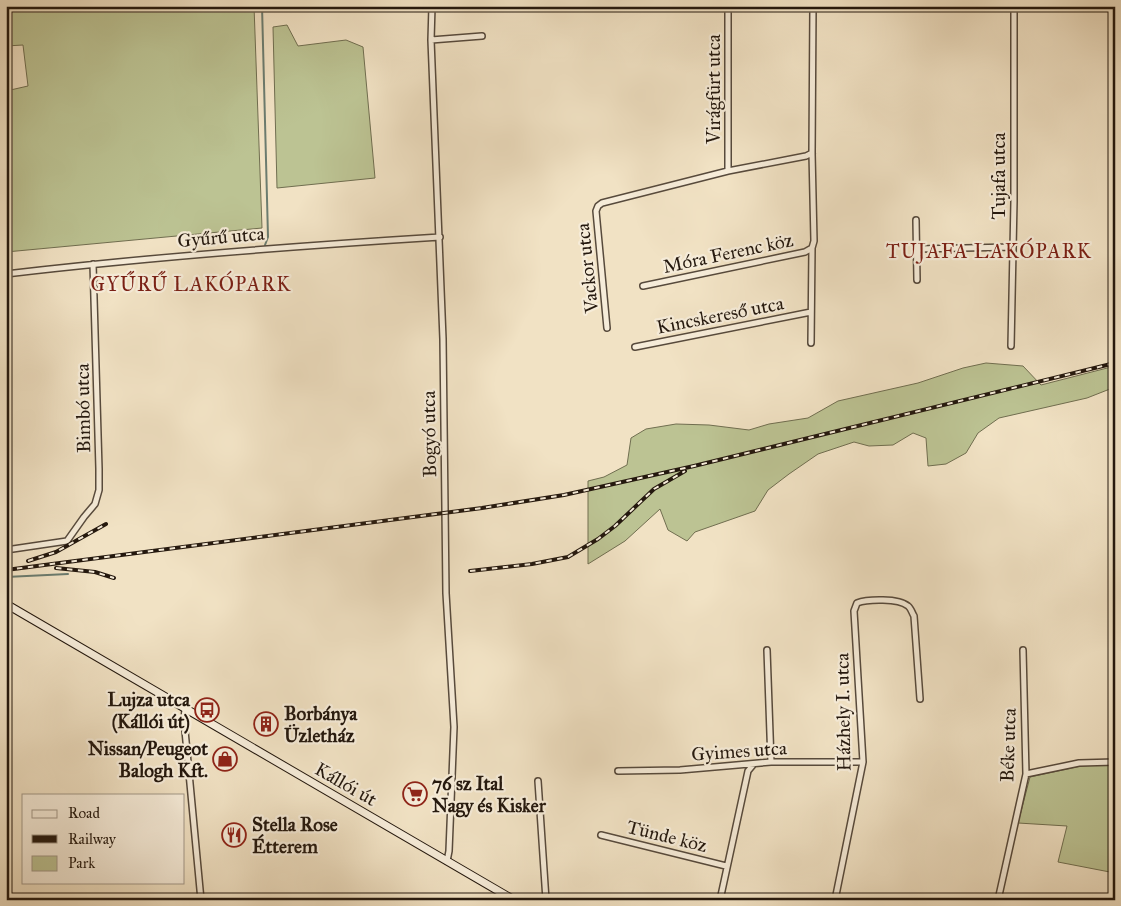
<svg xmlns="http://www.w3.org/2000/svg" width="1121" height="906" font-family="'IM FELL Great Primer',serif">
<rect width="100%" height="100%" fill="#f1e2c4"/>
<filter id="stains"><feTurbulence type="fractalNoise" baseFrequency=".004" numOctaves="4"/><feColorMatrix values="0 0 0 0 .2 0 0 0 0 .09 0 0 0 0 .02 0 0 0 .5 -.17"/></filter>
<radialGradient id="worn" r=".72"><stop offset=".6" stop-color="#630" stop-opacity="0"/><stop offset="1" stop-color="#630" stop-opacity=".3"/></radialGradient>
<path fill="#bcc393" stroke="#706e50" d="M 6,6 L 254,6 L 262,228 L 6,252 L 6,91 L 28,86 L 23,45 L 6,46 Z
M 287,25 L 298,46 L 346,40 L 363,47 L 375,178 L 277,188 L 273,27 Z
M 986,363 L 1023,366 L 1041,385 L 1115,366 L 1115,387 L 1087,398 L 999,418 L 978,433 L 966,453 L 946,464 L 928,466 L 926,438 L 913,433 L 893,445 L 869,446 L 854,442 L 818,454 L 789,474 L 768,490 L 755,511 L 695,532 L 687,541 L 668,530 L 660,509 L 625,541 L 588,564 L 588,481 L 604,477 L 627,465 L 631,438 L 646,429 L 676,424 L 709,425 L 749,430 L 769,424 L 808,418 L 838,401 L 918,383 L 963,368 Z
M 1115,764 L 1115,873 L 1058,862 L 1067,826 L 1018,823 L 1030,777 L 1081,766 Z"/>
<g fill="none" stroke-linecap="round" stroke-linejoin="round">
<path stroke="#6b7c6f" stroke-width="2" d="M 262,6 L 268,237 L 265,245
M 6,577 L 68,574"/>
<g stroke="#574a3c" stroke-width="8">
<path id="street" d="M 432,6 L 431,40 L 443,339 L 446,593 L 454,727 L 449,851 L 447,861
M 431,40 L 482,36
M 728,171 L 728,6
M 916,220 L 917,280
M 917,249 L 1012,247
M 6,274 C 150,257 295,246 440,237
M 643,286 L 805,252 L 812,248 L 814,241 L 812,153 L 813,6
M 607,328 L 596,211 L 598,206 L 602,203 L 728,171 L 806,156 L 812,153
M 811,343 L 812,248
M 1011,346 L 1014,201 L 1014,6
M 635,347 L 811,312
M 6,550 L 67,541 L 84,517 L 95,504 L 99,490 L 99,469 L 93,264
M 767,650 L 771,762
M 185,709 L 184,720 L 201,900
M 618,771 L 680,770 L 771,762 L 863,762
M 1026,774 L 1079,763 L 1115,762
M 538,781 L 546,900
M 601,835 L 726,866
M 720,900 L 748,771 L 753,765
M 835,900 L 863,762 L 854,611 L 857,603 C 867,599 899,598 908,606 C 911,608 912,613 914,616 L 920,699
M 998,900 L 1026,774 L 1023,650"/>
</g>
<g stroke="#24180e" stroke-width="9">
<path id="secondary" d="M 6,604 L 514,900"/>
</g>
<use href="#street" stroke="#f6ecd9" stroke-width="5"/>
<use href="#secondary" stroke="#f6ecd9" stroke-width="7"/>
<g stroke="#24180e" stroke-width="4">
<path id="rail" d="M 28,561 L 56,552 L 106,524
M 56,568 L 95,572 L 114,578
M 6,570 L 482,508 L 564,495 L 694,466 L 1115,363
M 470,571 L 532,564 L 568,557 L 598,539 L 615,526 L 654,489 L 685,471"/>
</g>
<use href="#rail" stroke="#f6ecd9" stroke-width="2" stroke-dasharray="5.5" stroke-linecap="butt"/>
</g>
<defs>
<g id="bus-ring" transform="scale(1.25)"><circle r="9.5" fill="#f6ecd9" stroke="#8f2418" stroke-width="1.5"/><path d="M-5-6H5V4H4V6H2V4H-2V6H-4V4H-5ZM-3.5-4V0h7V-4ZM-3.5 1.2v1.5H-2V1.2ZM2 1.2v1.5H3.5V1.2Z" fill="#8f2418"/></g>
<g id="building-ring" transform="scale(1.25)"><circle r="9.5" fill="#f6ecd9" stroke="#8f2418" stroke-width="1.5"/><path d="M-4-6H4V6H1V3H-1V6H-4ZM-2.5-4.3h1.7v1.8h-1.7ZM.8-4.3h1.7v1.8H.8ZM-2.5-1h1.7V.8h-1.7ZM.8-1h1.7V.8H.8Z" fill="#8f2418"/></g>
<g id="shop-ring" transform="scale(1.25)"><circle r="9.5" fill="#f6ecd9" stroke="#8f2418" stroke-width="1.5"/><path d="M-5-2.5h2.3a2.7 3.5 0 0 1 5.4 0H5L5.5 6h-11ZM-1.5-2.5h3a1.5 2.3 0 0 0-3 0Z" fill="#8f2418"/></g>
<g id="supermarket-ring" transform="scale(1.25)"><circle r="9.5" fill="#f6ecd9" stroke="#8f2418" stroke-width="1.5"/><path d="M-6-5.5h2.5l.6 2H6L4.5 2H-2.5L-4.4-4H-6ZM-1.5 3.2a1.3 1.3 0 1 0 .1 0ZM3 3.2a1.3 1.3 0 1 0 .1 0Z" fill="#8f2418"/></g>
<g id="restaurant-ring" transform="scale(1.25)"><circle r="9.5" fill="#f6ecd9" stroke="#8f2418" stroke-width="1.5"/><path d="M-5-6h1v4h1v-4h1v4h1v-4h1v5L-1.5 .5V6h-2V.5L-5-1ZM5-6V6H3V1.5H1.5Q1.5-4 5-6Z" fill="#8f2418"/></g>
</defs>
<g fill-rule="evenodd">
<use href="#bus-ring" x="207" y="710"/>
<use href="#building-ring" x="266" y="724"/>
<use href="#shop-ring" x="225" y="759"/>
<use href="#supermarket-ring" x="415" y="794"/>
<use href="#restaurant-ring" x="234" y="835"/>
</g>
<g text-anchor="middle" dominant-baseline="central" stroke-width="4.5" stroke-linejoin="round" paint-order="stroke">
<g font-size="19" fill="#24180e" stroke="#f6ecd9">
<text transform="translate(713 89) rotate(-90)">Virágfürt utca</text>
<text transform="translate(998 176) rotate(-90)">Tujafa utca</text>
<text transform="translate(221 237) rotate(-5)">Gyűrű utca</text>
<text transform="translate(728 253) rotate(-12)">Móra Ferenc köz</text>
<text transform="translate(587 268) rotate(-96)">Vackor utca</text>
<text transform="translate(720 315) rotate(-11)">Kincskereső utca</text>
<text transform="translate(83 408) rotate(-91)">Bimbó utca</text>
<text transform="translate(429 434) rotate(-91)">Bogyó utca</text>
<text transform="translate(843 712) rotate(-91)">Házhely I. utca</text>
<text transform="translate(1008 745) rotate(-88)">Béke utca</text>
<text transform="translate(739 751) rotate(-4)">Gyimes utca</text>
<text transform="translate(346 784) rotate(30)">Kállói út</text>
<text transform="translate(667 836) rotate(14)">Tünde köz</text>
</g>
<g font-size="19" font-weight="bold" fill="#24180e" stroke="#f6ecd9" text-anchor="start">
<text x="190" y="699" text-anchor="end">Lujza utca<tspan x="190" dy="22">(Kállói út)</tspan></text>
<text x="284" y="713">Borbánya<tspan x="284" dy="22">Üzletház</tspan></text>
<text x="208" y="748" text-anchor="end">Nissan/Peugeot<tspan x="208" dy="22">Balogh Kft.</tspan></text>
<text x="432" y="783">76 sz Ital<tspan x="432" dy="22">Nagy és Kisker</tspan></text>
<text x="252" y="824">Stella Rose<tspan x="252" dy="22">Étterem</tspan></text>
</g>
<g font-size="20" letter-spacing="1" fill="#7a1f14" stroke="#f6ecd9">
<text x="989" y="251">TUJAFA LAKÓPARK</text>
<text x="191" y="284">GYŰRŰ LAKÓPARK</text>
</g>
</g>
<rect width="1121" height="906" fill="none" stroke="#f1e2c4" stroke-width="25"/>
<rect x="8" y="8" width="1106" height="891" fill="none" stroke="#24180e" stroke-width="2.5"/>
<rect x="12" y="12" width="1096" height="881" fill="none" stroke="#24180e"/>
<rect x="22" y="794" width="162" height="90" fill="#f6ecd9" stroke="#a29788"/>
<rect x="32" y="810" width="25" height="8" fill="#f6ecd9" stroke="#a29788"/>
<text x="68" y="818" font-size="15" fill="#24180e">Road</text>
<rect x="32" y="835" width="25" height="8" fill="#24180e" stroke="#a29788"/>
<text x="68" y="844" font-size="15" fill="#24180e">Railway</text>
<rect x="32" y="856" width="25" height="15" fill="#bcc393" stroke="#a29788"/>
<text x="68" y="868" font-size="15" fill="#24180e">Park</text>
<rect width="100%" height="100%" filter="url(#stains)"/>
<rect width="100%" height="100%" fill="url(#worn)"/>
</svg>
